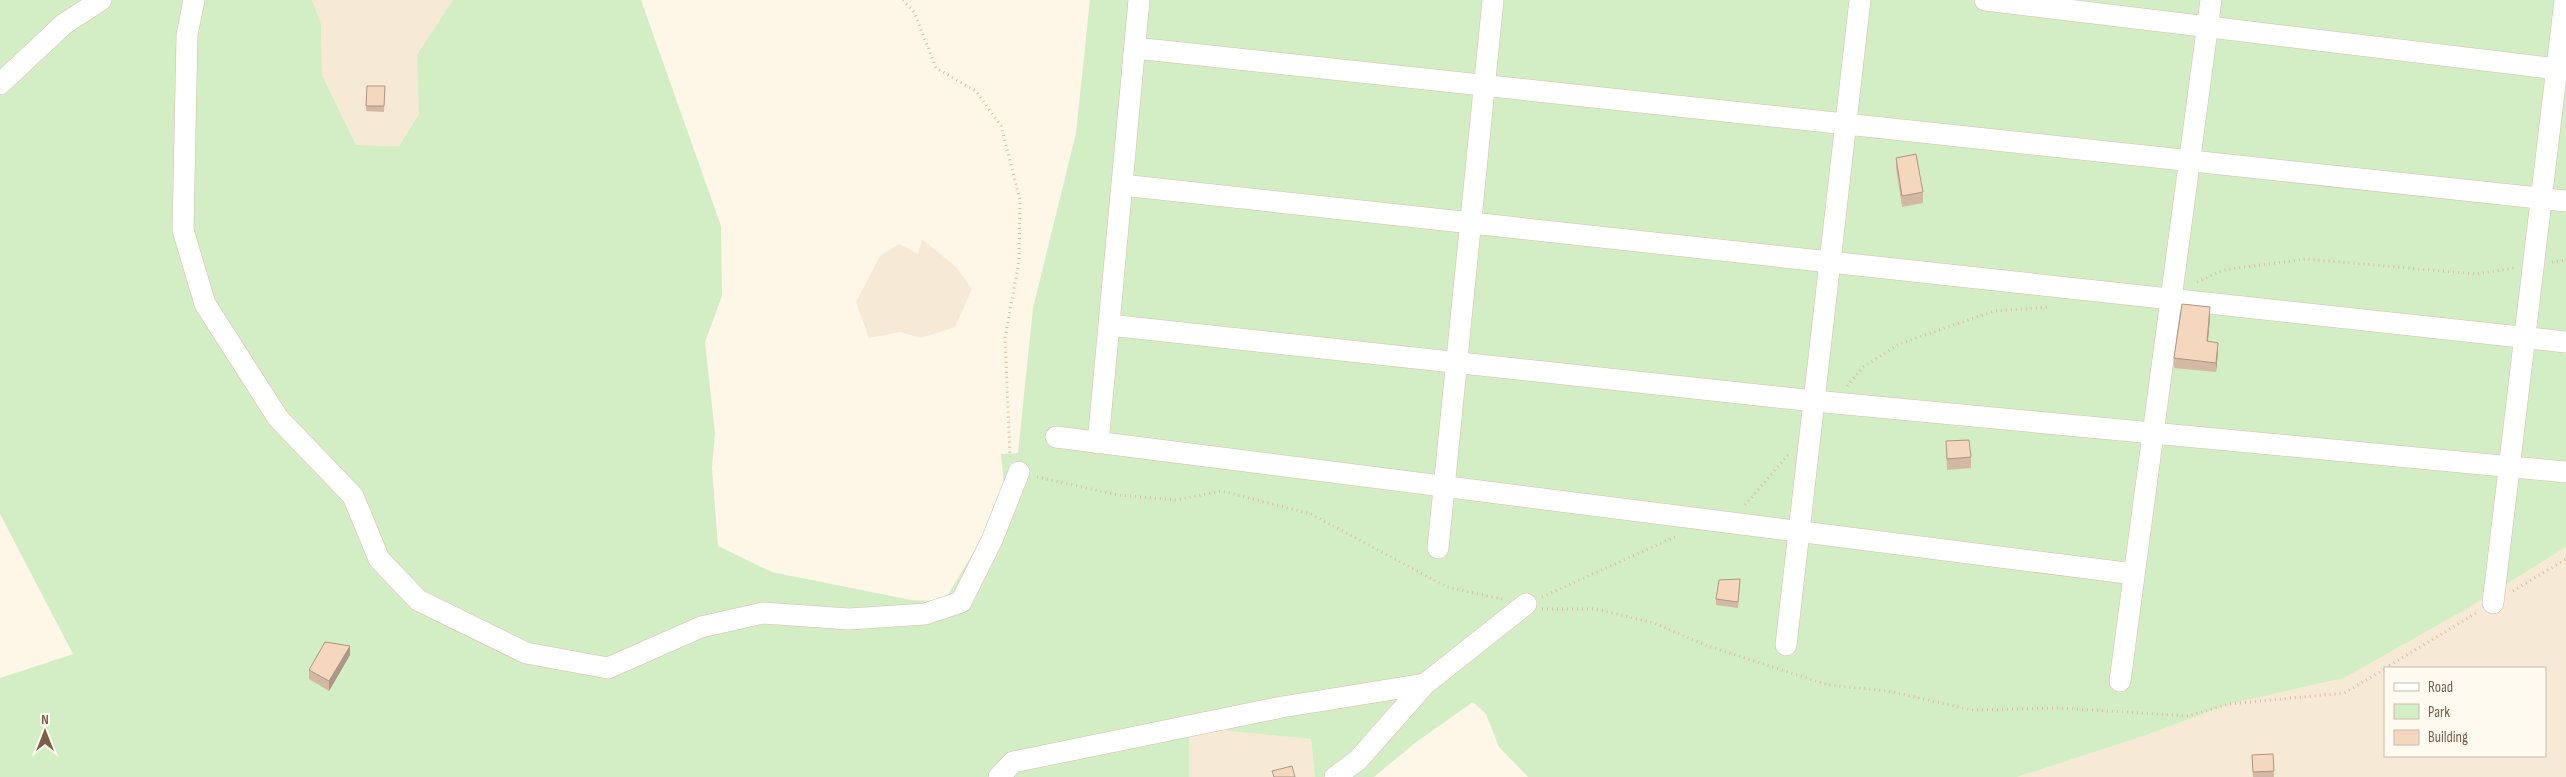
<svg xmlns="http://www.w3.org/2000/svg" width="2566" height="777" font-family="'Sofia Sans Condensed',sans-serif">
<rect width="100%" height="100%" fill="#fef7e8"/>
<path fill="#f6e9d6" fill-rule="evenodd" d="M 312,0 L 453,0 L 418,55 L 419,114 L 399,146 L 356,145 L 322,75 L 321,24 Z
M 922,239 L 956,267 L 972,289 L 955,327 L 921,338 L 900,332 L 869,338 L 856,302 L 880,256 L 899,244 L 918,254 Z
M 2566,547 L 2566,777 L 2017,777 L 2144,736 L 2229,704 L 2344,678 L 2463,611 ZM 2385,668 L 2545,668 L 2545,756 L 2385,756 Z
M 1189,727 L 1311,739 L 1315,777 L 1189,777 Z"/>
<path fill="#d3edc5" d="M 0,0 L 312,0 L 321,24 L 322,75 L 356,145 L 399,146 L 419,114 L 417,55 L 453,0 L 641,0 L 721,226 L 722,296 L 705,342 L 715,433 L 712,468 L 718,546 L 772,572 L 911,600 L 944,601 L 986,532 L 987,522 L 1004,487 L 1001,454 L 1018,453 L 1033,308 L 1076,133 L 1090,0 L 2566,0 L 2566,547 L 2463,611 L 2344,678 L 2229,704 L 2144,736 L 2017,777 L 1528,777 L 1499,747 L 1486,714 L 1473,702 L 1415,743 L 1374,777 L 1315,777 L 1311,739 L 1189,727 L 1189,777 L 0,777 L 0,678 L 73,654 L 0,514 Z"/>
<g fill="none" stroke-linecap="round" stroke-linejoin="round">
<g stroke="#d2bfac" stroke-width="22">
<path id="minor" d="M 194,0 L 187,35 L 183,230 L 205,304 L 278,418 L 353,496 L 379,559 L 418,600 L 526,653 L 608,668 L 701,627 L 763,613 L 849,619 L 925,614 L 961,602 L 992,540 L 1019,472
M 1985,0 L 2566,70
M 1135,48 L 2566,201
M 0,84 L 64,24 L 101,0
M 1122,185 L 2566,342
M 1109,325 L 1814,401 L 2566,472
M 1056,437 L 2134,574
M 1098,443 L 1139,0
M 1438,548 L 1493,0
M 2493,603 L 2565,0
M 1786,645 L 1860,0
M 2120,681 L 2211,0
M 999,777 L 1013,762 L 1282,707 L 1425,684 L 1526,604
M 1335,777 L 1358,760 L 1425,684"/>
</g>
<path stroke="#dbbaa0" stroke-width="3" stroke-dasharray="1 4" stroke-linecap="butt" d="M 903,0 L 914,12 L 936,68 L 976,91 L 1001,126 L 1020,200 L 1019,261 L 1005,338 L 1010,457
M 2552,262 L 2566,260
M 2197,282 L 2223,270 L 2306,259 L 2476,274 L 2514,268
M 1847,386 L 1863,367 L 1899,344 L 1994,311 L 2050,307
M 1037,477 L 1118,495 L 1176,500 L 1222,491 L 1311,514 L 1447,587 L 1502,599
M 1745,505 L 1788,455
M 2513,591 L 2566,559
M 1542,597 L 1677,536
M 1542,609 L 1596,609 L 1654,623 L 1708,646 L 1828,685 L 1888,691 L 1972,710 L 2059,708 L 2188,716 L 2229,704 L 2344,693 L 2385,669
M 2385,668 L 2478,612"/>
<use href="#minor" stroke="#fff" stroke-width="21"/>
</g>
<path fill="#d3b9a3" d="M 367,86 L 385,86 L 384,112 L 366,111 Z
M 1896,158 L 1923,192 L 1923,203 L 1902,207 L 1896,168 Z
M 2210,317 L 2208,341 L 2218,352 L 2216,372 L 2174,368 L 2174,358 Z
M 1946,441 L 1971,457 L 1971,468 L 1947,470 Z
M 1740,585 L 1738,608 L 1716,605 L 1716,599 Z
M 350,655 L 329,691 L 309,679 L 309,670 Z
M 2273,754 L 2274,777 L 2253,777 L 2252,755 Z"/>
<path fill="#ac9685" d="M 2210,307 L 2210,317 L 2207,351 L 2207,341 Z
M 2218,343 L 2218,352 L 2216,372 L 2216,363 Z
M 350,646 L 350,655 L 329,691 L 329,681 Z"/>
<path fill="#f5d7be" stroke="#ac9685" d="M 367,86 L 385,86 L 384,106 L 366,106 Z
M 1916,154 L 1923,192 L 1902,196 L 1896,158 Z
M 2182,304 L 2210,307 L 2207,341 L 2218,343 L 2216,363 L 2174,358 Z
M 1969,440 L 1971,457 L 1947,459 L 1946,441 Z
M 1740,579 L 1738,602 L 1716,599 L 1719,580 Z
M 325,642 L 350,646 L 329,681 L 309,670 Z
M 2273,754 L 2274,771 L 2253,772 L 2252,755 Z
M 1292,766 L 1295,777 L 1274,777 L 1272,771 Z"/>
<rect x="2384" y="667" width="162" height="90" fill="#fffaf0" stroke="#cabcae"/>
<rect x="2394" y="683" width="25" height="8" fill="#ffffff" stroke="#cabcae"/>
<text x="2428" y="692" font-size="15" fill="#7b5e4a">Road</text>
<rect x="2394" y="704" width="25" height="15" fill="#d3edc5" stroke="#cabcae"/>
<text x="2428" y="717" font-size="15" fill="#7b5e4a">Park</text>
<rect x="2394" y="730" width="25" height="15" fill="#f5d7be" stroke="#cabcae"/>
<text x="2428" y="742" font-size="15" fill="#7b5e4a">Building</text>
<g transform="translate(45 732)" stroke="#fffaf0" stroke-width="4" paint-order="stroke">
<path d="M0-4L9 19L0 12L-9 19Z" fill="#7b5e4a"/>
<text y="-8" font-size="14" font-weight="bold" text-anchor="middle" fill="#7b5e4a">N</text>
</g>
</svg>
